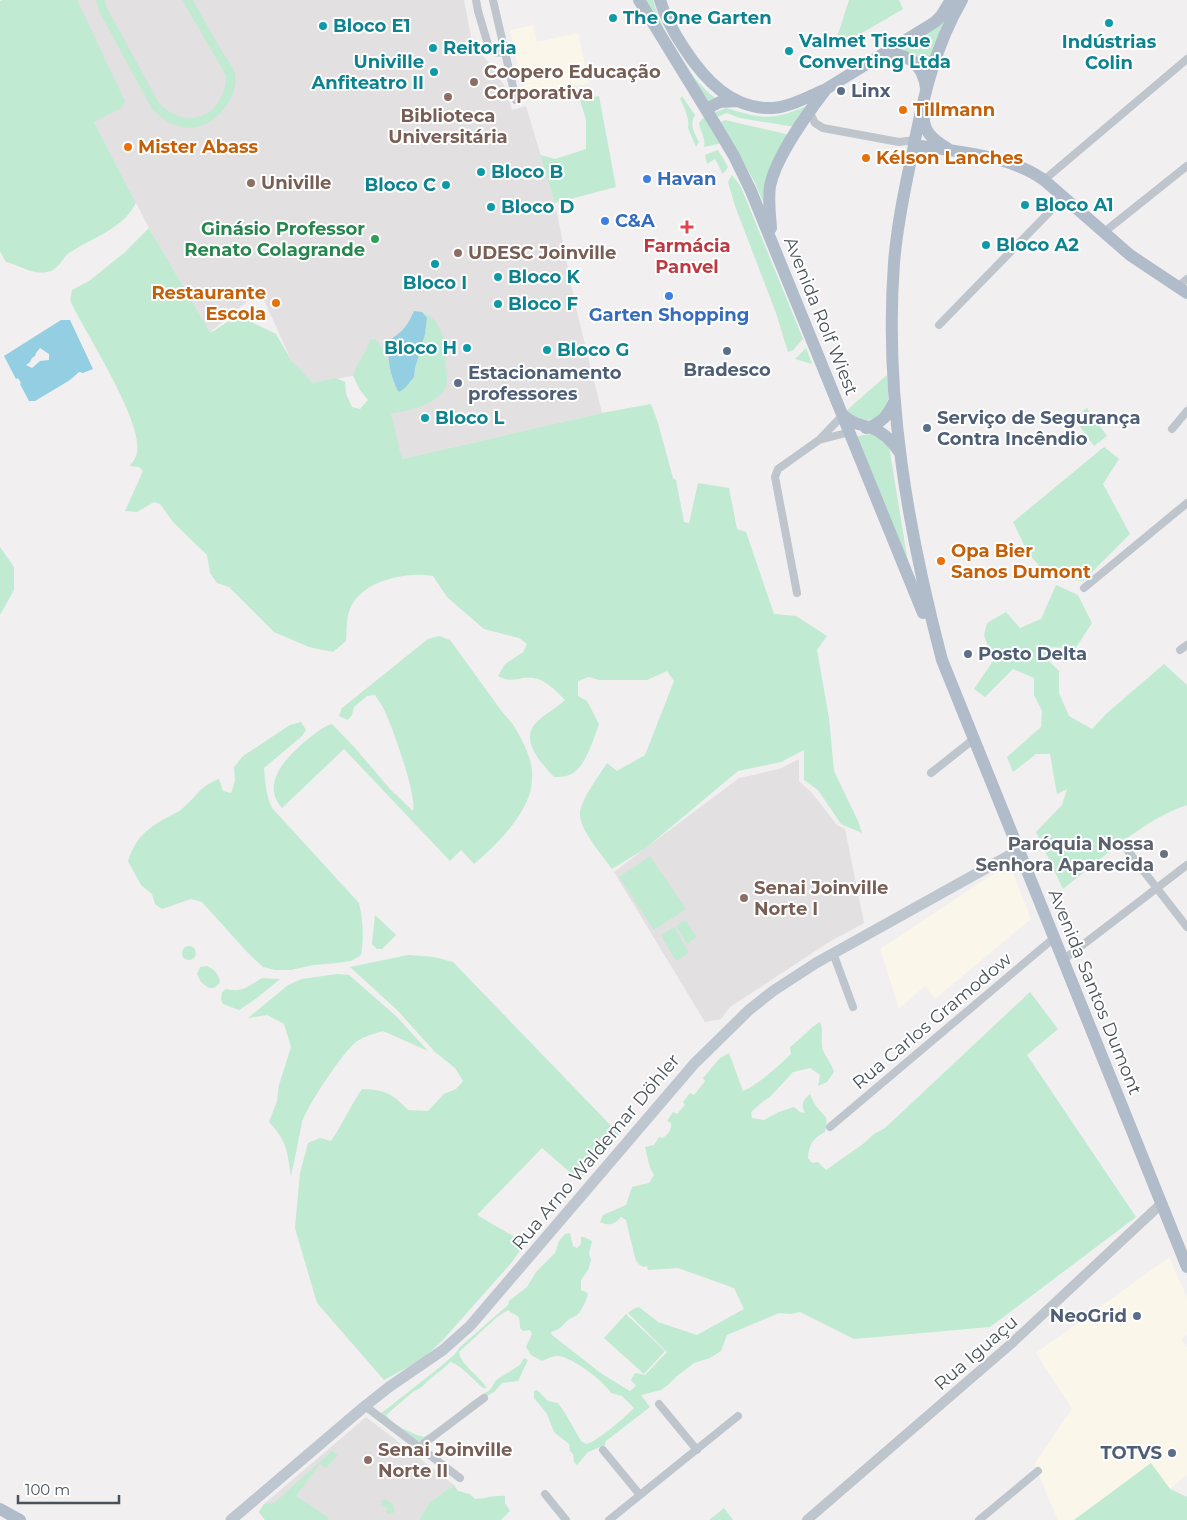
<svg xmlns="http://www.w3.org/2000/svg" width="1187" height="1520" font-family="Montserrat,sans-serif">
<rect width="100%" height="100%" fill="#f1efef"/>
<path fill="#faf6ea" d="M 533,25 L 537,42 L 578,33 L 589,83 L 525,97 L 510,30 Z
M 1005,868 L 1011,868 L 1031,919 L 935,999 L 925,986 L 899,1009 L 880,949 L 998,871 Z
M 1169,1257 L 1187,1297 L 1187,1334 L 1181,1339 L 1187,1348 L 1187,1475 L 1170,1489 L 1151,1464 L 1074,1520 L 1058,1520 L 1034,1464 L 1072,1409 L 1036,1353 Z"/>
<path fill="#e2e0e0" d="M 76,0 L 464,0 L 472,42 L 492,67 L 505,87 L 512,110 L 526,106 L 555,203 L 575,304 L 602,413 L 402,459 L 380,371 L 313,383 L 291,360 L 260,291 L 210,332 L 149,228 L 94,122 Z
M 799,759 L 799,781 L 812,793 L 837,825 L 845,829 L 864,923 L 829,942 L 730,1007 L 721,1019 L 705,1022 L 614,872 L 739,778 L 779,769 Z
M 366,1417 L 454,1485 L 430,1502 L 419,1520 L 265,1520 L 259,1512 L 264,1504 Z"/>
<path fill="#c1ead3" d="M 2,0 L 77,0 L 125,101 L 123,107 L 94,122 L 136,203 C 133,208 129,214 125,218 C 110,233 87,241 69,253 C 62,258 58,271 47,272 C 32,275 20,265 6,262 L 0,251 L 0,1 Z
M 96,0 L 105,0 L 107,8 L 159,103 C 187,133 226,115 226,75 L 182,0 L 193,0 C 203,18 213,36 223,53 C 227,59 233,67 235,73 C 237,85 233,97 226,106 C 205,135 176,134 152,109 L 99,11 Z
M 643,0 L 653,0 C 663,34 687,76 715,98 L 709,105 Z
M 849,0 L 899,0 L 903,9 L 833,50 Z
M 946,17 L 926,74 L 897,51 Z
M 599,96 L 616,187 L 555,203 L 540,155 L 555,159 L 586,149 L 586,120 L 580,100 Z
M 682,96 L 695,115 C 689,125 694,132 699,142 L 696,147 L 688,128 C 690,120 684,106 680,99 Z
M 807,106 L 795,127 L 740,118 L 727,113 L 717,117 L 714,113 L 726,108 C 763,119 771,121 807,106 Z
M 706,117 L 722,143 L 704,147 C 706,138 700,131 699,123 L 702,119 Z
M 725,120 L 790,135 L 765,206 L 754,181 L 721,122 Z
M 718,150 L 728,167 L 723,174 L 715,159 L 707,164 L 705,155 Z
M 732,175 L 741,187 L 803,339 L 793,350 L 788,352 L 776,313 L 735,206 L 728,182 Z
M 149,228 L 210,332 L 212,332 L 229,321 L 241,317 L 276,334 L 291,360 L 313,383 L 336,378 L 345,382 L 346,394 L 352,407 L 360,409 L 368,400 L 360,390 L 353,376 C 357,362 366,353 370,340 L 375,339 C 381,345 385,353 388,361 C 392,371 391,383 399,392 L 414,377 L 415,368 L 425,334 L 427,318 L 422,312 C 425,314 430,315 432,318 C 439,323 447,345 447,353 C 447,356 445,358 445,361 C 446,369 449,380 445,388 C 438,404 407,412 391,413 L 402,459 L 602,413 L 651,404 L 658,423 L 673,478 L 676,480 L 684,522 L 689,523 L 698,483 L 729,488 L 737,529 L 746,532 L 774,614 L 796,616 L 827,636 L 817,650 L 829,718 L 834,771 L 858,821 L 862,833 L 841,824 L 818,790 L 804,780 L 804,750 L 781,762 L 738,771 L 646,848 L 612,869 C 603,856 580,830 580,815 C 579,801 600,775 607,763 L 617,771 L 645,755 L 674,681 L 667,671 L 647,680 L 599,680 L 589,677 L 578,681 L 578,696 L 587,701 L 599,724 C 594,738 586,765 573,773 C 568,777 559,777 554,777 C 542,764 521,742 534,725 C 542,715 556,709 565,700 C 556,691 545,679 533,678 C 519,676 512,684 498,676 L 505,664 L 523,652 L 527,644 L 519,638 L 484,629 L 447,597 L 433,576 C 406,571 361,581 350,609 C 346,619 347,630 346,641 L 333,652 L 309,647 L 274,632 L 229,587 L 217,583 L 210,573 L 207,555 L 173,522 L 160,504 L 154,502 L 137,512 L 125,511 L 143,471 L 139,467 L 130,466 C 132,462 137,457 137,452 C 143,420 85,333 70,300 L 72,290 L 89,281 L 124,253 Z
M 806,348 L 812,364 L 795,359 Z
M 887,375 C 887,384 890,394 887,403 C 881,424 860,424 847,410 Z
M 1087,408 L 1107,436 L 1094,446 L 1074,418 Z
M 869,434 L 875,435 L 889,446 L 908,563 L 854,437 Z
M 1104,447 L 1119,459 L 1103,484 L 1130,534 L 1083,581 L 1049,577 L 1028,553 L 1013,522 Z
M 0,547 L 14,567 L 14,590 L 0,615 Z
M 1056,585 L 1078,595 L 1092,623 L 1075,649 L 1052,647 L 1045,657 L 1059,671 L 1059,693 L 1069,716 L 1092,729 L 1107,713 L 1164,664 L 1187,685 L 1187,805 C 1145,818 1098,862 1063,889 L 1036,832 L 1062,805 L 1067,789 L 1057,794 L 1050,754 L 1036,754 L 1013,772 L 1007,757 L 1041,727 L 1042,711 L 1034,695 L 1034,678 L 1013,669 L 985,697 L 974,689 L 993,661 L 984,635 L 987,623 L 1006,612 L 1020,628 L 1041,619 Z
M 439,636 L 450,640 L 503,713 C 514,724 520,735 526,749 C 530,759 533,768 532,779 C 532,810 497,845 474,864 L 461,850 L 450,861 L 344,749 L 282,808 C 259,782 289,755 308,739 C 316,733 322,727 332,724 L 354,747 L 391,790 L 413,811 C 417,796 393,728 385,712 C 383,706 378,700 375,695 L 367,696 L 354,707 L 352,715 L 348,720 L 339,716 L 342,708 L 428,639 Z
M 301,722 L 306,730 L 302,736 L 264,768 C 265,782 266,795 272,808 L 359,903 C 363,920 364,938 361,955 L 351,961 L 337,963 L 313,965 L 291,970 L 275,970 L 263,967 L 247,952 L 202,902 L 191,899 L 162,909 L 155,904 L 152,894 L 141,885 L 128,861 C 136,838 145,830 166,818 C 171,815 178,813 183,808 C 197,796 200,786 219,779 L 223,791 L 231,793 L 235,781 L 234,767 L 243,756 L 290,725 Z
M 650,856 L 686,909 L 654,930 L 619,877 Z
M 375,915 L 396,935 L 382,949 L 377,949 L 372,944 Z
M 685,920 L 697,937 L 687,944 L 676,926 Z
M 674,927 L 689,953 L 676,961 L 661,935 Z
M182 953a7 7 0 1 1 14 0a7 7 0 1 1-14 0Z
M 408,955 L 434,957 L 453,962 L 619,1134 L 579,1180 L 542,1148 L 477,1215 L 525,1243 L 512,1262 L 442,1341 L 421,1360 L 384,1380 L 317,1303 L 295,1228 L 300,1173 L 308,1143 L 320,1138 L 331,1141 C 343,1124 350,1106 362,1089 C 385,1090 392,1093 408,1110 L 428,1111 L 444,1094 L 456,1089 L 463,1081 L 455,1068 L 435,1052 L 398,1011 L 350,967 Z
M 207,966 C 215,970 219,974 220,983 L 214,988 L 209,988 L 201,982 L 197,974 L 200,967 Z
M 337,974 L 349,975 L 396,1016 L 428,1051 L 383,1031 C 374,1034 363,1036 355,1043 C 343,1052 305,1109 302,1123 C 298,1141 295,1159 291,1176 C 287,1151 287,1141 269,1122 L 277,1101 L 279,1085 L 291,1047 L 284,1024 L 267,1015 L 248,1018 L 288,985 L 302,979 Z
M 262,978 L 280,979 L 257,998 L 239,1010 L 223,1004 L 221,999 L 222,992 L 226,989 C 243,993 248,986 262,978 Z
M 1030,992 L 1058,1029 L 1027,1055 L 1136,1217 L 990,1327 L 854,1339 L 800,1312 L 791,1314 L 779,1313 L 727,1335 L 721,1351 L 710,1358 L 694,1363 L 677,1376 L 668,1385 L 661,1390 L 641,1395 L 650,1407 L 606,1441 L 605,1445 L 588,1452 L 577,1465 L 574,1462 L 573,1454 L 570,1451 L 569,1444 L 554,1432 L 547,1414 L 534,1398 L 534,1391 L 537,1390 L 548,1401 L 558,1403 L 565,1413 L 581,1441 L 586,1444 C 597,1442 625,1417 634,1408 L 622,1396 L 611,1393 C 604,1381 571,1356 557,1356 C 552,1356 547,1359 542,1361 L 531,1355 L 526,1347 L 532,1334 L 530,1330 L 523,1331 L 520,1328 C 520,1312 517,1318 508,1310 L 497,1317 L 459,1352 C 459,1363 481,1378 487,1388 L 483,1388 C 475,1381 460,1364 450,1362 C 444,1369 438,1372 431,1378 C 425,1383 422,1389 414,1391 L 386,1415 C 393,1425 412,1434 424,1437 L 439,1428 L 471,1402 L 490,1390 L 496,1380 L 520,1365 L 524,1358 L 528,1360 L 518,1381 L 502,1383 L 494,1392 L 485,1397 L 425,1441 L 418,1441 L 413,1439 L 379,1415 L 440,1367 L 455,1354 L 460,1347 L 508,1305 L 509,1301 L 527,1287 L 536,1272 L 555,1253 L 559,1241 L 565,1234 L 570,1233 L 573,1246 L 577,1248 L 581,1244 L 581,1237 L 584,1237 L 592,1241 L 589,1253 L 591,1260 L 588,1270 L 581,1280 L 581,1290 L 588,1293 C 587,1300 582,1310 577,1315 C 574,1317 570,1318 567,1321 C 560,1328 560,1329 551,1332 L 552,1335 L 602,1374 L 630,1391 L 636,1386 L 631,1380 L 635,1373 L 645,1375 L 667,1352 L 628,1313 L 633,1309 L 639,1307 L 658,1322 L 697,1335 L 744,1309 L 734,1288 L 678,1268 L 648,1270 L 647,1266 C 642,1269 637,1263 635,1258 L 626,1220 L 621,1217 C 614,1225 609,1226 600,1222 L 603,1215 L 626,1205 L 632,1187 L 649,1183 L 654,1175 L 650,1168 L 645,1147 L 654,1145 L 659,1137 L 663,1138 C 668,1134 672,1130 671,1123 L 667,1121 L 673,1112 L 677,1114 L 685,1105 L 683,1102 L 690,1093 L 694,1095 L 705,1081 L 703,1078 L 720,1058 L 729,1053 L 743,1091 C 758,1085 778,1066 791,1054 L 790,1047 C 801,1039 808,1029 820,1022 C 824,1031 820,1041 823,1050 C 826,1058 832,1064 834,1072 L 827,1082 L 818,1086 L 820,1075 L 810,1068 L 793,1072 L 770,1097 L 761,1103 L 751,1112 L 752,1118 L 764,1120 L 779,1112 L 794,1107 L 800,1112 L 805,1113 C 801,1104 802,1101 810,1094 C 812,1098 813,1102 816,1106 C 825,1118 829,1114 825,1132 C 813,1138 809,1144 808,1158 L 812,1163 L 818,1162 L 826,1170 L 863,1144 L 874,1134 L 885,1128 Z
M 626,1314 L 665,1351 L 644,1374 L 604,1338 Z
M 332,1451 L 338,1455 L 326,1468 L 320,1464 L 296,1496 L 329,1518 L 328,1520 L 265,1520 L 259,1512 L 264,1504 L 274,1503 Z
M 1151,1463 L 1170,1489 L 1187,1497 L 1187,1520 L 1074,1520 Z
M 454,1485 L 458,1491 L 470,1494 L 475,1499 C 485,1499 494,1495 505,1496 L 505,1503 L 510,1511 L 501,1520 L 419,1520 L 430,1502 Z
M 385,1499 C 392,1502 394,1505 395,1512 L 388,1514 L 386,1513 L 388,1508 L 381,1506 L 381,1500 Z
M 724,1508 L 733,1520 L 709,1520 Z"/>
<path fill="#93cee3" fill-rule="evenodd" d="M 414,311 L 422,312 L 427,318 L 425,334 L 415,368 L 414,377 L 405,388 L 399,392 C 392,383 383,348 392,339 C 393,337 396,336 398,334 C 406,328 410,320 414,311 Z
M 61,320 L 70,320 L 93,369 L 83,373 L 79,372 L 70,380 L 35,401 L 29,401 L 20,384 L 21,383 L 18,378 L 16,379 L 4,356 ZM 40,348 L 49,354 L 49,360 L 40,361 L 32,368 L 26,365 L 30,362 L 32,358 L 35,356 L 36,353 Z"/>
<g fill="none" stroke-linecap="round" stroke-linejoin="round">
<path stroke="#bec5cc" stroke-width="8" d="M 476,0 L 478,11 L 489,48 C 494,53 498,53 505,52
M 493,0 L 516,100
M 809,111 L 815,123 L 823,128 L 899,142 L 915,140
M 1044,180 L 1187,59
M 1103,233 L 1187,166
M 1177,287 L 1187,279
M 939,325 L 1064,197
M 1172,429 L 1187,411
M 819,440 L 850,432
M 1084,588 L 1187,503
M 797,593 L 775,477 L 778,469 L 819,440 L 843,415
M 1180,650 L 1187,645
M 931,773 L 974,739
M 1128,851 L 1187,927
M 833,953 L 853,1007
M 1063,960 L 1187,865
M 830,1127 L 1054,938
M 659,1404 L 697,1450
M 365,1406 L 460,1478
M 419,1447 L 484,1398
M 603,1450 L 640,1495
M 545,1494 L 566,1520
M 609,1520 L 738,1416
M 979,1520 L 1038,1471"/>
<path stroke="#bec5cc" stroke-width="10" d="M 807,1520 L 1012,1343 L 1161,1204"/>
<path stroke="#bec6d0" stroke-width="11" d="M 231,1520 L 365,1406 L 389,1387 L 443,1350 L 470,1326 L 694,1064 L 749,1010 L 773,991 L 816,963 L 1019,850"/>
<path stroke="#b1bcca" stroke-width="12" d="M 639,0 L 715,124 L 734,156 L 751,191 L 923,613
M 660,0 C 665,17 674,33 684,48 C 704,79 732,110 773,108 C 790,107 807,97 824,90
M 962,0 C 935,46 923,98 913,150 C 905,187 897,225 894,263 C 884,396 908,531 942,660 L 1187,1267
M 883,56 C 907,51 923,64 926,88
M 706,109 L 720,102 L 737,101
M 924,113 C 922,131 933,140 947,148
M 914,145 C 957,152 1007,154 1044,180 L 1130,255 L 1187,293
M 771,228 C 770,214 768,200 770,186 C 776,156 807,114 826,89 L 935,22 L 941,16 L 951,0
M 843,415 C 852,423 858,424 869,427 C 882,431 893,442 900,453
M 866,428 C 882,423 888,416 895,400
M 0,1509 L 20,1520"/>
</g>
<g fill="#0f9aa8" stroke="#fff" stroke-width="2">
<circle cx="613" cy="18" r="5"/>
<circle cx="1109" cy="23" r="5"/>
<circle cx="323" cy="26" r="5"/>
<circle cx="433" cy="48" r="5"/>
<circle cx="789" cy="51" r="5"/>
<circle cx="434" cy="72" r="5"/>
<circle cx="481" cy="172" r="5"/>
<circle cx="446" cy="185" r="5"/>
<circle cx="1025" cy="205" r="5"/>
<circle cx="491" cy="207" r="5"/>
<circle cx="986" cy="245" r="5"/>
<circle cx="435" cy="264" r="5"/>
<circle cx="498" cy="277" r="5"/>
<circle cx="498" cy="304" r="5"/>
<circle cx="467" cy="348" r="5"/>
<circle cx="547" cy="350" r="5"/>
<circle cx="425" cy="418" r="5"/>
</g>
<g fill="#8d6e63" stroke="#fff" stroke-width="2">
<circle cx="474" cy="82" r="5"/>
<circle cx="448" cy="97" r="5"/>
<circle cx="251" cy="183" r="5"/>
<circle cx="458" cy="253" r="5"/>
<circle cx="744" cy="898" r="5"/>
<circle cx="368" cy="1460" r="5"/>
</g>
<g fill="#5c6f8a" stroke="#fff" stroke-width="2">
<circle cx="841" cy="91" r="5"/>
<circle cx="727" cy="351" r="5"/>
<circle cx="458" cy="383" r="5"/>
<circle cx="927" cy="428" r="5"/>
<circle cx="968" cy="654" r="5"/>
<circle cx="1137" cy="1316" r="5"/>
<circle cx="1172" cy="1453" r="5"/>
</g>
<g fill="#e8710a" stroke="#fff" stroke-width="2">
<circle cx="903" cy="110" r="5"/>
<circle cx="128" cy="147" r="5"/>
<circle cx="866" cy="158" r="5"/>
<circle cx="276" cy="303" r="5"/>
<circle cx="941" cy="561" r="5"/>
</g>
<g fill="#3f7fe0" stroke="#fff" stroke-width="2">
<circle cx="647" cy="179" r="5"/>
<circle cx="605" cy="221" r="5"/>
<circle cx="669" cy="296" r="5"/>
</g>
<path fill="#e0444e" stroke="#fff" stroke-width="2" d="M684.5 219.5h5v5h5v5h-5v5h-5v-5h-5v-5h5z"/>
<circle fill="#2e9e5b" stroke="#fff" stroke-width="2" cx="375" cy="239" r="5"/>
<circle fill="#6b7280" stroke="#fff" stroke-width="2" cx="1164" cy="854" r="5"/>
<g text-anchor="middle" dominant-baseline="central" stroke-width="4" stroke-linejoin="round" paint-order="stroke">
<g font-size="18" font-weight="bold" fill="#0d838f" stroke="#fff" text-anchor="start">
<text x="623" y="18">The One Garten</text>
<text x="333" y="26">Bloco E1</text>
<text x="799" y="41">Valmet Tissue<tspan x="799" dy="21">Converting Ltda</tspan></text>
<text x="1109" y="42" text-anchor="middle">Indústrias<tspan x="1109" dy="21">Colin</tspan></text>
<text x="443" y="48">Reitoria</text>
<text x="424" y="62" text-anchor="end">Univille<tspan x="424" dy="21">Anfiteatro II</tspan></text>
<text x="491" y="172">Bloco B</text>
<text x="436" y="185" text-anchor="end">Bloco C</text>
<text x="1035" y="205">Bloco A1</text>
<text x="501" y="207">Bloco D</text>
<text x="996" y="245">Bloco A2</text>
<text x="508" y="277">Bloco K</text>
<text x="435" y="283" text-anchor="middle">Bloco I</text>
<text x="508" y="304">Bloco F</text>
<text x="457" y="348" text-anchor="end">Bloco H</text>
<text x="557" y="350">Bloco G</text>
<text x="435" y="418">Bloco L</text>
</g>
<g font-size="18" font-weight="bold" fill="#785e54" stroke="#fff" text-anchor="start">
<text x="484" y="72">Coopero Educação<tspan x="484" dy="21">Corporativa</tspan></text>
<text x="448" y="116" text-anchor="middle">Biblioteca<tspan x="448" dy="21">Universitária</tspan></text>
<text x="261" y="183">Univille</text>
<text x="468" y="253">UDESC Joinville</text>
<text x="754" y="888">Senai Joinville<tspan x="754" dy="21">Norte I</tspan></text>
<text x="378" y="1450">Senai Joinville<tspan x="378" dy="21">Norte II</tspan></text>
</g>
<g font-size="18" font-weight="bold" fill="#4e5e75" stroke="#fff" text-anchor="start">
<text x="851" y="91">Linx</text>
<text x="727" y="370" text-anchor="middle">Bradesco</text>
<text x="468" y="373">Estacionamento<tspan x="468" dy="21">professores</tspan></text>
<text x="937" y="418">Serviço de Segurança<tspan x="937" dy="21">Contra Incêndio</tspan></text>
<text x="978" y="654">Posto Delta</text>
<text x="1127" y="1316" text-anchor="end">NeoGrid</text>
<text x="1162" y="1453" text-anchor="end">TOTVS</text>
</g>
<g font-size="18" font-weight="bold" fill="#c56008" stroke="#fff" text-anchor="start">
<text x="913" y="110">Tillmann</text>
<text x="138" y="147">Mister Abass</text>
<text x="876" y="158">Kélson Lanches</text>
<text x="266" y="293" text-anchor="end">Restaurante<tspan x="266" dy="21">Escola</tspan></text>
<text x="951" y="551">Opa Bier<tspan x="951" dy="21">Sanos Dumont</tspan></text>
</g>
<g font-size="18" font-weight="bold" fill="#366cbe" stroke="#fff" text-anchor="start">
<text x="657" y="179">Havan</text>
<text x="615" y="221">C&amp;A</text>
<text x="669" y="315" text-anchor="middle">Garten Shopping</text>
</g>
<g font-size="18" font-weight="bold" fill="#27864d" stroke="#fff" text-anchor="end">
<text x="365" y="229">Ginásio Professor<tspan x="365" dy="21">Renato Colagrande</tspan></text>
</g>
<g font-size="18" font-weight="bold" fill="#be3a42" stroke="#fff">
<text x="687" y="246">Farmácia<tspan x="687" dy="21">Panvel</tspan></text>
</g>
<g font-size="18" fill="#49515a" stroke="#fff">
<text transform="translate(821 316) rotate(68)">Avenida Rolf Wiest</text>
<text transform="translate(1095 992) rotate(68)">Avenida Santos Dumont</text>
<text transform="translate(932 1021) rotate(-40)">Rua Carlos Gramodow</text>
<text transform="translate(596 1152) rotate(-50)">Rua Arno Waldemar Döhler</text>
<text transform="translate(976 1353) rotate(-41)">Rua Iguaçu</text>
</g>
<g font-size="18" font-weight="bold" fill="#5b616d" stroke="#fff" text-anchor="end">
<text x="1154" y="844">Paróquia Nossa<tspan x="1154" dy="21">Senhora Aparecida</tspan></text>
</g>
</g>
<path d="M18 1495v8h101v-8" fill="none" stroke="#49515a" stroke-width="2.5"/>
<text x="25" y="1495" font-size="15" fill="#49515a" stroke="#ffffff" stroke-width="4" paint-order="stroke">100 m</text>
</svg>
